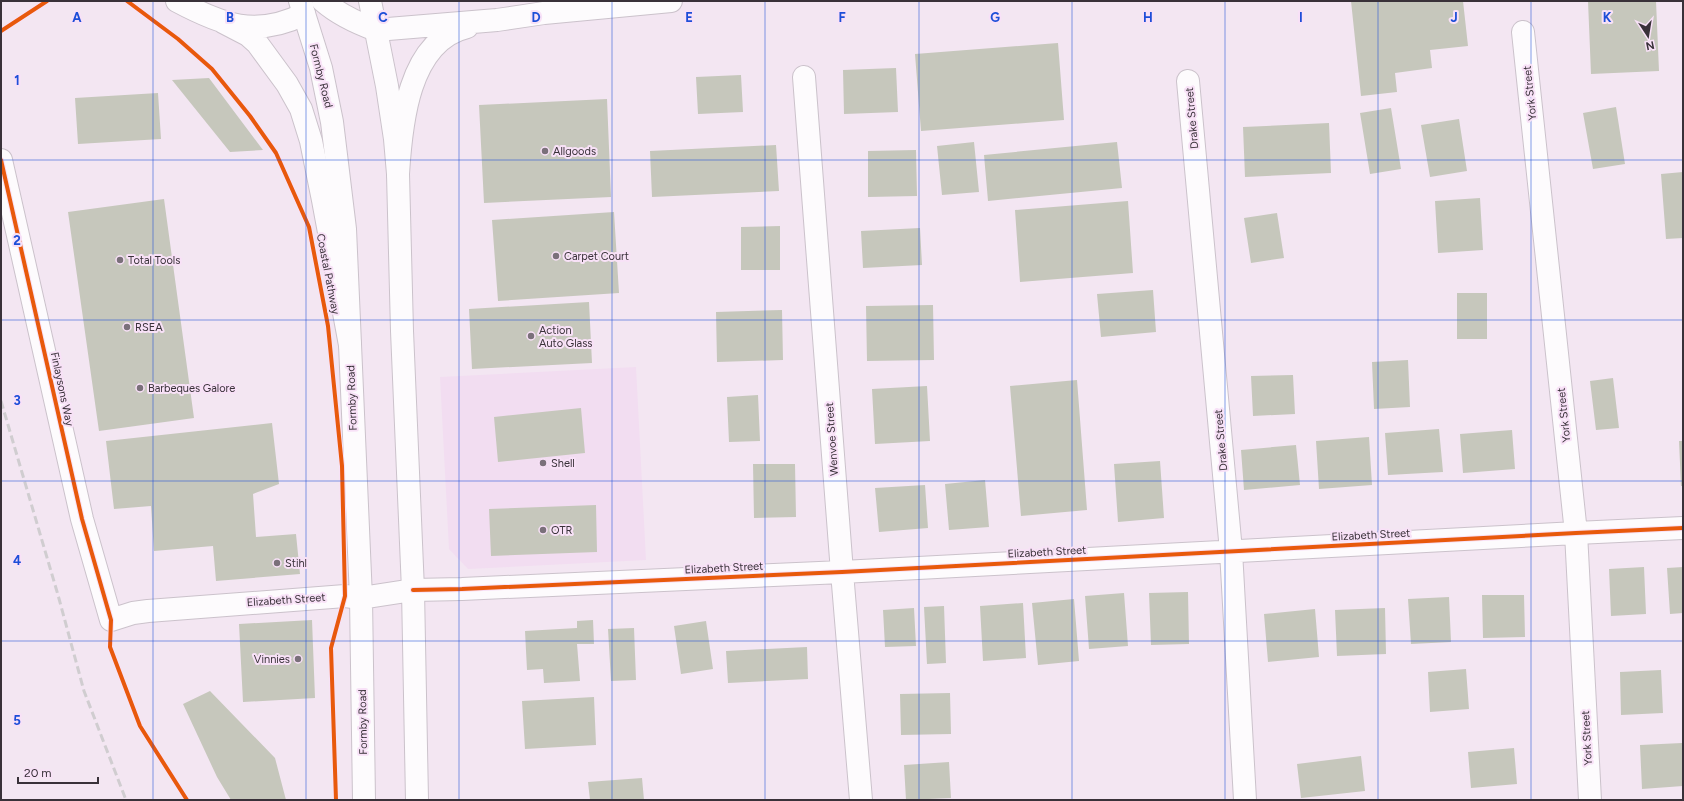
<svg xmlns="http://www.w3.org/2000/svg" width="1684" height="801" font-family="Figtree,sans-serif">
<rect width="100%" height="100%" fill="#f3e6f2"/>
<path fill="#f2ddf1" d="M 636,367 L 646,560 L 468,569 L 449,549 L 440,377 Z"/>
<path fill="#c6c7bc" d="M 1351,1 L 1463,1 L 1468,46 L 1430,50 L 1432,68 L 1395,73 L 1397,92 L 1361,96 Z
M 1588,1 L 1656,1 L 1659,71 L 1591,74 Z
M 1058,43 L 1064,120 L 921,131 L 915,54 Z
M 896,68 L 898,112 L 844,114 L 843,70 Z
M 741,75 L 743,112 L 698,114 L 696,77 Z
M 209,78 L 263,150 L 230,152 L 172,80 Z
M 158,93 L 161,139 L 78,144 L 75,98 Z
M 607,99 L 611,197 L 484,203 L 479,105 Z
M 1616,107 L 1625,164 L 1593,169 L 1583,113 Z
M 1391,108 L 1401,169 L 1370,174 L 1360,113 Z
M 1459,119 L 1467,171 L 1430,177 L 1421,125 Z
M 1329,123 L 1331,173 L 1245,177 L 1243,127 Z
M 974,142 L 979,192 L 942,195 L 937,146 Z
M 1117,142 L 1122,188 L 988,201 L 984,155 Z
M 776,145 L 779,191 L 652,197 L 650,151 Z
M 916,150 L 917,196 L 868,197 L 868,151 Z
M 1683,172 L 1683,238 L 1666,239 L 1661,174 Z
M 1480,198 L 1483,250 L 1438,253 L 1435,201 Z
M 164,199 L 194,418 L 99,431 L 68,212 Z
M 1128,201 L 1133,273 L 1020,282 L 1015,210 Z
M 614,212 L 619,293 L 498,301 L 492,220 Z
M 1277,213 L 1284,258 L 1251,263 L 1244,218 Z
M 780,226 L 780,270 L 741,270 L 741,227 Z
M 920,228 L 922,265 L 863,268 L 861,231 Z
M 1153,290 L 1156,332 L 1101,337 L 1097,294 Z
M 1457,293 L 1487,293 L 1487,339 L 1457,339 Z
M 589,302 L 592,363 L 472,369 L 469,309 Z
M 933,305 L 934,360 L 867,361 L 866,306 Z
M 782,310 L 783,360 L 717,362 L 716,312 Z
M 1408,360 L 1410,407 L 1374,409 L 1372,362 Z
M 1293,375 L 1295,414 L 1253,416 L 1251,376 Z
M 1613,378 L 1619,428 L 1596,430 L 1590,381 Z
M 1077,380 L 1087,510 L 1021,516 L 1010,386 Z
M 927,386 L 930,441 L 875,444 L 872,389 Z
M 758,395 L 760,441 L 729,442 L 727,397 Z
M 581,408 L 585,453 L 498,462 L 494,417 Z
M 272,423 L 279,484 L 253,494 L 256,537 L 296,534 L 300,574 L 216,581 L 213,546 L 154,551 L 151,506 L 114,509 L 106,441 Z
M 1439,429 L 1443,472 L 1388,475 L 1385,433 Z
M 1512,430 L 1515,469 L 1463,473 L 1460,434 Z
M 1369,437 L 1372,485 L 1319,489 L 1316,441 Z
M 1679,441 L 1683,441 L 1683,486 L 1681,486 Z
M 1296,445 L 1300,485 L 1244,490 L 1241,450 Z
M 1160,461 L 1164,518 L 1118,522 L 1114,464 Z
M 753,464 L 795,464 L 796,517 L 754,518 Z
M 985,480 L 989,527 L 949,530 L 945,484 Z
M 925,485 L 928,528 L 879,532 L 875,488 Z
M 596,505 L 597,552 L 491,556 L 489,509 Z
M 1644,567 L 1646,614 L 1611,616 L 1609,569 Z
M 1683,567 L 1683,613 L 1670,614 L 1667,568 Z
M 1188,592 L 1189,644 L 1151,645 L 1149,593 Z
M 1124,593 L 1128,646 L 1089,649 L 1085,596 Z
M 1482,595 L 1524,595 L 1525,637 L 1483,638 Z
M 1449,597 L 1451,642 L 1411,644 L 1408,599 Z
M 1074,599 L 1079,661 L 1038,665 L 1032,603 Z
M 1023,603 L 1026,658 L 983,661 L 980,606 Z
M 944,606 L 946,663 L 927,664 L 924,607 Z
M 914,608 L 916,646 L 885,647 L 883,610 Z
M 1385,608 L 1386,654 L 1337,656 L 1335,610 Z
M 1315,609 L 1319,657 L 1268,662 L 1264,614 Z
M 312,620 L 315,698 L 243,702 L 239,624 Z
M 593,620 L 594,644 L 577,644 L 580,681 L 544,683 L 543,669 L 527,670 L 525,631 L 577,628 L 577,621 Z
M 706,621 L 713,669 L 681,674 L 674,626 Z
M 634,628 L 636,680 L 611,681 L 608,629 Z
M 807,647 L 808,679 L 728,683 L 726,651 Z
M 1466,669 L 1469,709 L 1430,712 L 1428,672 Z
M 1661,670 L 1663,713 L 1621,715 L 1620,672 Z
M 210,691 L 275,758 L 286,800 L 231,800 L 217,777 L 183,704 Z
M 950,693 L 951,734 L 901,735 L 900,694 Z
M 594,697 L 596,745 L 525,749 L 522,701 Z
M 1682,743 L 1683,786 L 1642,789 L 1640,745 Z
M 1514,748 L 1517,784 L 1471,788 L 1468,752 Z
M 1361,756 L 1365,791 L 1301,798 L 1297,764 Z
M 949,762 L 951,798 L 906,800 L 904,765 Z
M 642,778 L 644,800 L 590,800 L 588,782 Z"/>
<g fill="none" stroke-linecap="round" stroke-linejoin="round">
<g stroke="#cbc2cb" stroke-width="24">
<path id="minor" d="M 1523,32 L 1576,533 L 1590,800
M 804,77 L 842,572 L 861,800
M 1188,81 L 1231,551 L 1245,800
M 1,160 L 82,519 L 111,620 L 133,613 L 148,611 L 345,596 L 361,598
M 413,590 L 462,589 L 842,572 L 1576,533 L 1683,528"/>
</g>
<g stroke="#cbc2cb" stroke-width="24">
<path id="major" d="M 300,1 L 321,68 L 332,122 L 345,229 L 361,598 L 364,800
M 323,1 C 339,15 357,23 376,30
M 370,1 L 387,86 L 395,139 L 398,174 L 402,331 L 413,590 L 417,800
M 361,598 L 413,590"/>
</g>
<g stroke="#cbc2cb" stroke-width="24">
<path id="highway" d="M 177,1 C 222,25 256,38 304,14
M 223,22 L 248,35 L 257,43 L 287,84 L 301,109 L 311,141 L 323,200 L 350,345
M 376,30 L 497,20 L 544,13 L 671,1
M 398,174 C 401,125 408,41 467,27"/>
</g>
<use href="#minor" stroke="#fdfbfd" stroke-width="22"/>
<use href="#major" stroke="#fdfbfd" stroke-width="22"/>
<use href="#highway" stroke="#fdfbfd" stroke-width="22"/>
<path stroke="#d0cdd0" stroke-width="3" stroke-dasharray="8 4" stroke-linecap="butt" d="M 1,401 L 58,595 L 84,691 L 126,800"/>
<g stroke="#f8e1f7" stroke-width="6">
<path id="cycleway" d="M 127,1 L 178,39 L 212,69 L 250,116 L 276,153 L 309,227 L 328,326 L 342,466 L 345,596 L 331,648 L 336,800
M 1,31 L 47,1
M 1,160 L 82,519 L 111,620 L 110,647 L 140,726 L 187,800
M 413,590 L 462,589 L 842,572 L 1576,533 L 1683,528"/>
</g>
<use href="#cycleway" stroke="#e8590c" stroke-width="4"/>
</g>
<path fill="none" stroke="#1d4ed8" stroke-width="1" stroke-opacity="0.55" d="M 153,1 L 153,800M 306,1 L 306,800M 459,1 L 459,800M 612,1 L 612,800M 765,1 L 765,800M 919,1 L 919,800M 1072,1 L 1072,800M 1225,1 L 1225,800M 1378,1 L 1378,800M 1531,1 L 1531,800M 1,160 L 1683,160M 1,320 L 1683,320M 1,481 L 1683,481M 1,641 L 1683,641"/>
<g fill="#7a707a" stroke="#f8e1f7" stroke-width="1.5">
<circle cx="545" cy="151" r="4"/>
<circle cx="556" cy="256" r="4"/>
<circle cx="120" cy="260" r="4"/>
<circle cx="127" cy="327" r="4"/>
<circle cx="531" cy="336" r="4"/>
<circle cx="140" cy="388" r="4"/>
<circle cx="543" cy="463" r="4"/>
<circle cx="543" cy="530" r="4"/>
<circle cx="277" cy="563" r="4"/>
<circle cx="298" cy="659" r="4"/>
</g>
<g text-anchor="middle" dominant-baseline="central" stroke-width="4" stroke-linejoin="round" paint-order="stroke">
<g font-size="11" fill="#393139" stroke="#f8e1f7">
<text transform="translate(321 76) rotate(76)">Formby Road</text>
<text transform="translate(1530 93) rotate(-96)">York Street</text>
<text transform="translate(1192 118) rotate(-95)">Drake Street</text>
<text transform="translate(328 274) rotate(79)">Coastal Pathway</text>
<text transform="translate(62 389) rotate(78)">Finlaysons Way</text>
<text transform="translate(352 398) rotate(-92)">Formby Road</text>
<text transform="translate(1564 415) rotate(-96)">York Street</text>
<text transform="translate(832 439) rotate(-94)">Wenvoe Street</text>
<text transform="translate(1221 440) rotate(-95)">Drake Street</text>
<text transform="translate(1371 535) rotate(-3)">Elizabeth Street</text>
<text transform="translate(1047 552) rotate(-3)">Elizabeth Street</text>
<text transform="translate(724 568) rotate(-3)">Elizabeth Street</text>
<text transform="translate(286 600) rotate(-4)">Elizabeth Street</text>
<text transform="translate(363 722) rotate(-91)">Formby Road</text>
<text transform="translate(1587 738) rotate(-93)">York Street</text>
</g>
<g font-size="11" fill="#393139" stroke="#f8e1f7" text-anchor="start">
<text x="553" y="151">Allgoods</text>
<text x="564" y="256">Carpet Court</text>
<text x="128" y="260">Total Tools</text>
<text x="135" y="327">RSEA</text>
<text x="539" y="330">Action<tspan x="539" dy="13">Auto Glass</tspan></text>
<text x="148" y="388">Barbeques Galore</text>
<text x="551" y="463">Shell</text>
<text x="551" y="530">OTR</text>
<text x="285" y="563">Stihl</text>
<text x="290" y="659" text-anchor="end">Vinnies</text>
</g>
</g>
<g font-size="13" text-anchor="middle" font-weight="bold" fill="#1d4ed8" stroke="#f8e1f7" stroke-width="4" stroke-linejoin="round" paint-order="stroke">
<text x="77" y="22">A</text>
<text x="230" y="22">B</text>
<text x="383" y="22">C</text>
<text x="536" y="22">D</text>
<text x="689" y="22">E</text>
<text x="842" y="22">F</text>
<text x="995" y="22">G</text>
<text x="1148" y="22">H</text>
<text x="1301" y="22">I</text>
<text x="1454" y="22">J</text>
<text x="1607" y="22">K</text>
<text x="17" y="85">1</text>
<text x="17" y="245">2</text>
<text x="17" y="405">3</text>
<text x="17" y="565">4</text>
<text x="17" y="725">5</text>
</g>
<rect width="1684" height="801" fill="none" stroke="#393139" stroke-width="4"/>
<g transform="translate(1648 36) rotate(168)" stroke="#f8e1f7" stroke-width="3" paint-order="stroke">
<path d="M0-3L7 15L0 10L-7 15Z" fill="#393139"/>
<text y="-6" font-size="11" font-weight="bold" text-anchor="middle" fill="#393139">N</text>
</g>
<path d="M18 777v6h80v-6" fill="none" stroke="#393139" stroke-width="2"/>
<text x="24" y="777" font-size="12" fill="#393139" stroke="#f8e1f7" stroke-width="3" paint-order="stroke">20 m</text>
</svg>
